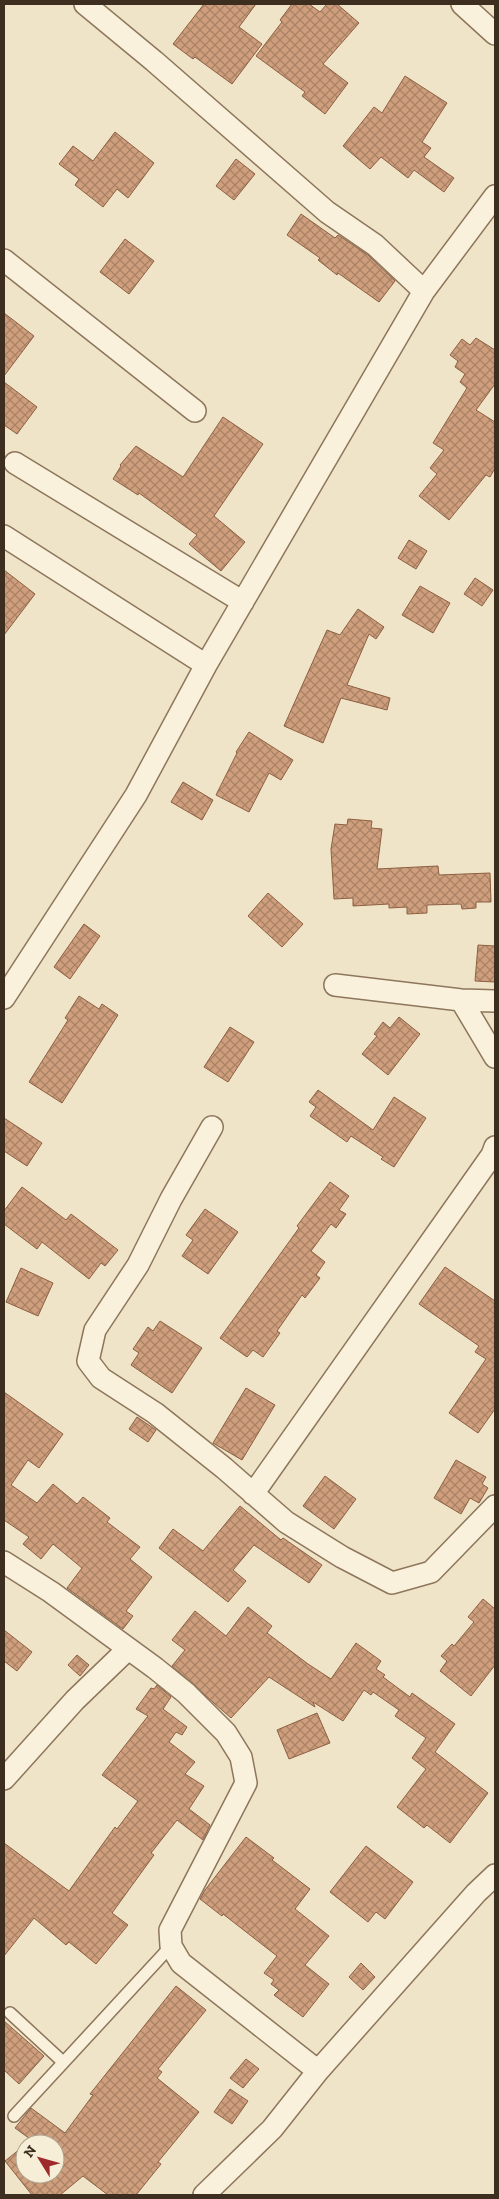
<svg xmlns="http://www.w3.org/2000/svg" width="499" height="2199" font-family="'Zilla Slab',serif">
<defs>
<pattern id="building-cross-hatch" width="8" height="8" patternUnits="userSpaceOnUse" patternTransform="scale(1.25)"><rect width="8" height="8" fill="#cf9f7d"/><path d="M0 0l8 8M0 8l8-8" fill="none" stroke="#a98266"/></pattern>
</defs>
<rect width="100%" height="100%" fill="#f0e4c8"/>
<path fill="url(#building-cross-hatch)" stroke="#8d5f41" d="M 204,4 L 256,4 L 239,27 L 262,44 L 232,84 L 195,57 L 193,59 L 173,44 Z
M 292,4 L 309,4 L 320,12 L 327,4 L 337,4 L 359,23 L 323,64 L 348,83 L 325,114 L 302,96 L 305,92 L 256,56 L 282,22 L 280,20 Z
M 405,76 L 447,103 L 422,142 L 431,148 L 424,157 L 454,178 L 444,192 L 414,170 L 408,178 L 381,157 L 370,169 L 343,146 L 374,107 L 382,113 Z
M 115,132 L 154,163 L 128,198 L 117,189 L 103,207 L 75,185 L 79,179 L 59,164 L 73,146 L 93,161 Z
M 236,159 L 255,174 L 234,200 L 216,186 Z
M 301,214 L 335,238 L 338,235 L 368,255 L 395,281 L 379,302 L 338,273 L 337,275 L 318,260 L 320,258 L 287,235 Z
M 125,239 L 154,261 L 129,294 L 100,272 Z
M 4,313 L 34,336 L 4,376 Z
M 476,338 L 495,350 L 495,384 L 476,410 L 495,422 L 495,468 L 490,477 L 486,475 L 449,520 L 419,496 L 437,474 L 430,468 L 444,450 L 433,443 L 467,388 L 460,382 L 465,374 L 455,367 L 458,361 L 450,355 L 462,339 L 470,345 Z
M 4,382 L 37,407 L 17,434 L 4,425 Z
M 223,417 L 263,444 L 214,516 L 245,542 L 221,571 L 189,544 L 197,535 L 139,493 L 138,495 L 113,479 L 121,466 L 120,465 L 136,446 L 183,477 Z
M 409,540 L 427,551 L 416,569 L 398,558 Z
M 4,570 L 35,594 L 4,635 Z
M 475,578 L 493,590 L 482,606 L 464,594 Z
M 420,586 L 450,603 L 433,633 L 402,615 Z
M 358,609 L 384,627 L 376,639 L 369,634 L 347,685 L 390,698 L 387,710 L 341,698 L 323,743 L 284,726 L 327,630 L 340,635 Z
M 249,732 L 293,760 L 281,780 L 269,773 L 249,812 L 216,795 L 237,753 L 236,752 Z
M 183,782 L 213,800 L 202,820 L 171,802 Z
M 348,819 L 372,821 L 371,828 L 382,829 L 377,869 L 438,866 L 439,875 L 490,873 L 491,902 L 476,902 L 476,908 L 462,909 L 461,904 L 427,905 L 427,913 L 407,914 L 407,907 L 389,908 L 389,904 L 353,906 L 353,898 L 334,899 L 331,849 L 335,824 L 347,825 Z
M 268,893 L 303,924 L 282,947 L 248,916 Z
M 84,924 L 100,936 L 70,979 L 54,967 Z
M 478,945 L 495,946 L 495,982 L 475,981 Z
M 79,996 L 99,1009 L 102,1004 L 118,1015 L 62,1103 L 29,1082 L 68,1020 L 65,1018 Z
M 399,1017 L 420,1034 L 388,1075 L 362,1054 L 377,1036 L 374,1034 L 383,1022 L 390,1028 Z
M 230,1027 L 254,1042 L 228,1082 L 204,1067 Z
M 318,1090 L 373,1130 L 394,1097 L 426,1118 L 394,1167 L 381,1159 L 383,1157 L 351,1136 L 347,1142 L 310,1116 L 316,1107 L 309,1102 Z
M 4,1118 L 42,1143 L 27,1166 L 4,1151 Z
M 330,1182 L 349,1196 L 339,1210 L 346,1214 L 336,1228 L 331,1224 L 311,1251 L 325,1262 L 316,1275 L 320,1278 L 305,1298 L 302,1295 L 277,1331 L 280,1333 L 263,1357 L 253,1350 L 247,1357 L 220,1338 L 299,1228 L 297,1226 Z
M 22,1187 L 66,1220 L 71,1214 L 118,1250 L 105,1266 L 101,1263 L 89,1279 L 42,1242 L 37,1249 L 4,1224 L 4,1211 Z
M 205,1209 L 238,1232 L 208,1274 L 182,1256 L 193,1240 L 186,1235 Z
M 445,1267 L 495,1301 L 495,1409 L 478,1433 L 449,1413 L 486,1359 L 475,1352 L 479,1346 L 419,1304 Z
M 21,1268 L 53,1283 L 38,1316 L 6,1302 Z
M 160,1321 L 202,1348 L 172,1393 L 131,1365 L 139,1353 L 133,1349 L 148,1327 L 153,1331 Z
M 246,1388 L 275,1405 L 242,1460 L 213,1443 Z
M 4,1392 L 63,1434 L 39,1468 L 28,1460 L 11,1485 L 37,1503 L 53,1484 L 77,1504 L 83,1497 L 110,1518 L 107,1522 L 140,1547 L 130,1559 L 152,1577 L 126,1611 L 133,1616 L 123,1629 L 67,1588 L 82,1568 L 53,1544 L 41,1559 L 23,1544 L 29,1537 L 4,1520 Z
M 137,1417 L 156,1430 L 148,1442 L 129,1429 Z
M 456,1460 L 486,1477 L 482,1484 L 488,1488 L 479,1503 L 470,1498 L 461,1514 L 434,1498 Z
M 325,1476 L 356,1499 L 334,1529 L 303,1506 Z
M 240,1506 L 281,1540 L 283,1538 L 322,1565 L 309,1583 L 254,1545 L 233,1570 L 246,1581 L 228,1602 L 159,1548 L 173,1529 L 203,1551 Z
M 483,1599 L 495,1609 L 495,1665 L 471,1696 L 440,1671 L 447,1661 L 441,1656 L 452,1644 L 454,1646 L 474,1622 L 468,1617 Z
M 248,1607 L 272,1626 L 267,1633 L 308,1664 L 331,1679 L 356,1643 L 381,1661 L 376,1669 L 385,1675 L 383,1677 L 410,1697 L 412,1693 L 455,1724 L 435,1752 L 488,1793 L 450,1843 L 427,1825 L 424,1828 L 397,1807 L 426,1769 L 412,1758 L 426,1738 L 395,1716 L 399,1710 L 373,1692 L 371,1695 L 364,1690 L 343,1721 L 313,1702 L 315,1707 L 269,1677 L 231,1718 L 172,1666 L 185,1650 L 172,1640 L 195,1611 L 226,1636 Z
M 4,1630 L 32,1652 L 17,1671 L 4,1661 Z
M 77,1655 L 89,1665 L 80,1676 L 68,1665 Z
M 157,1685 L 171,1697 L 163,1709 L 187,1727 L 182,1735 L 176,1732 L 169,1742 L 195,1762 L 185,1774 L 204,1786 L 189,1809 L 210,1825 L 203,1840 L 177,1820 L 151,1853 L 154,1855 L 112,1913 L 128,1925 L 96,1964 L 69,1942 L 66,1945 L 34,1918 L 4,1956 L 4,1843 L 69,1891 L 115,1827 L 117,1829 L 138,1801 L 102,1775 L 148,1716 L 136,1709 L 151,1688 L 154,1689 Z
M 317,1713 L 330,1743 L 289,1759 L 277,1730 Z
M 246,1837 L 274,1858 L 272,1860 L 310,1889 L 295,1909 L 329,1936 L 305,1965 L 329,1984 L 303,2017 L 274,1995 L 279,1990 L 271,1984 L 274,1980 L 264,1973 L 277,1956 L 223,1914 L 222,1916 L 200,1899 L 205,1890 Z
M 366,1846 L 413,1882 L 385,1919 L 376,1912 L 368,1922 L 330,1892 Z
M 361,1963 L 375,1977 L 363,1990 L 349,1977 Z
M 176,1986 L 206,2010 L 158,2069 L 162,2072 L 157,2078 L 199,2112 L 158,2162 L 161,2164 L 136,2195 L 108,2195 L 83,2176 L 60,2195 L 32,2195 L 5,2161 L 25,2145 L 25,2174 L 55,2174 L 55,2144 L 37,2144 L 15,2128 L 31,2108 L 65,2133 L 93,2095 L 90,2094 Z
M 4,2021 L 44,2056 L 19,2084 L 4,2070 Z
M 246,2059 L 259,2069 L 243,2088 L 230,2078 Z
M 230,2089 L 248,2101 L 232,2124 L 214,2112 Z"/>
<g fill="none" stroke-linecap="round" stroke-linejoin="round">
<g stroke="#8d765c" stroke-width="14">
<path id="service" d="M 10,2013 L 63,2062
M 14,2116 L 171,1946"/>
</g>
<g stroke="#8d765c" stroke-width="24">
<path id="minor" d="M 85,4 L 154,61 L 327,212 L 375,245 L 424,291
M 462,4 L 495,34
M 4,260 L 195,411
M 15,463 L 243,602
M 4,536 L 206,665
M 335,985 L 461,1000 L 495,1001
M 4,998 L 136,795 L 206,665 L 424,291 L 495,196
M 461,1000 L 495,1057
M 212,1127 L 171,1199 L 138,1265 L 95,1330 L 88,1361 L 101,1378 L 155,1413 L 224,1468 L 286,1522 L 342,1557 L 392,1583 L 431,1572 L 495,1506
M 253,1494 L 492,1155 L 495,1147
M 4,1562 L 51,1592 L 155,1668 L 186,1693 L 226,1733 L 241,1757 L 246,1783 L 170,1930 L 171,1946 L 181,1963 L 318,2071
M 4,1779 L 75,1700 L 128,1649
M 204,2195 L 272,2129 L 318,2071 L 476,1893 L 495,1875"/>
</g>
<use href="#service" stroke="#faf1dc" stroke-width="11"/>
<use href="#minor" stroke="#faf1dc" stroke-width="21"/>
</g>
<rect width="499" height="2199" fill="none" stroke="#3d2e20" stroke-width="10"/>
<g transform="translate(40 2159) rotate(307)"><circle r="24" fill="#f7eed8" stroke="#ada18e"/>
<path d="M0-4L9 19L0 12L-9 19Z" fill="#9e2a2b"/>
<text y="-8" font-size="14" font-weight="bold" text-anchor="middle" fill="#3d2e20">N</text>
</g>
</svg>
